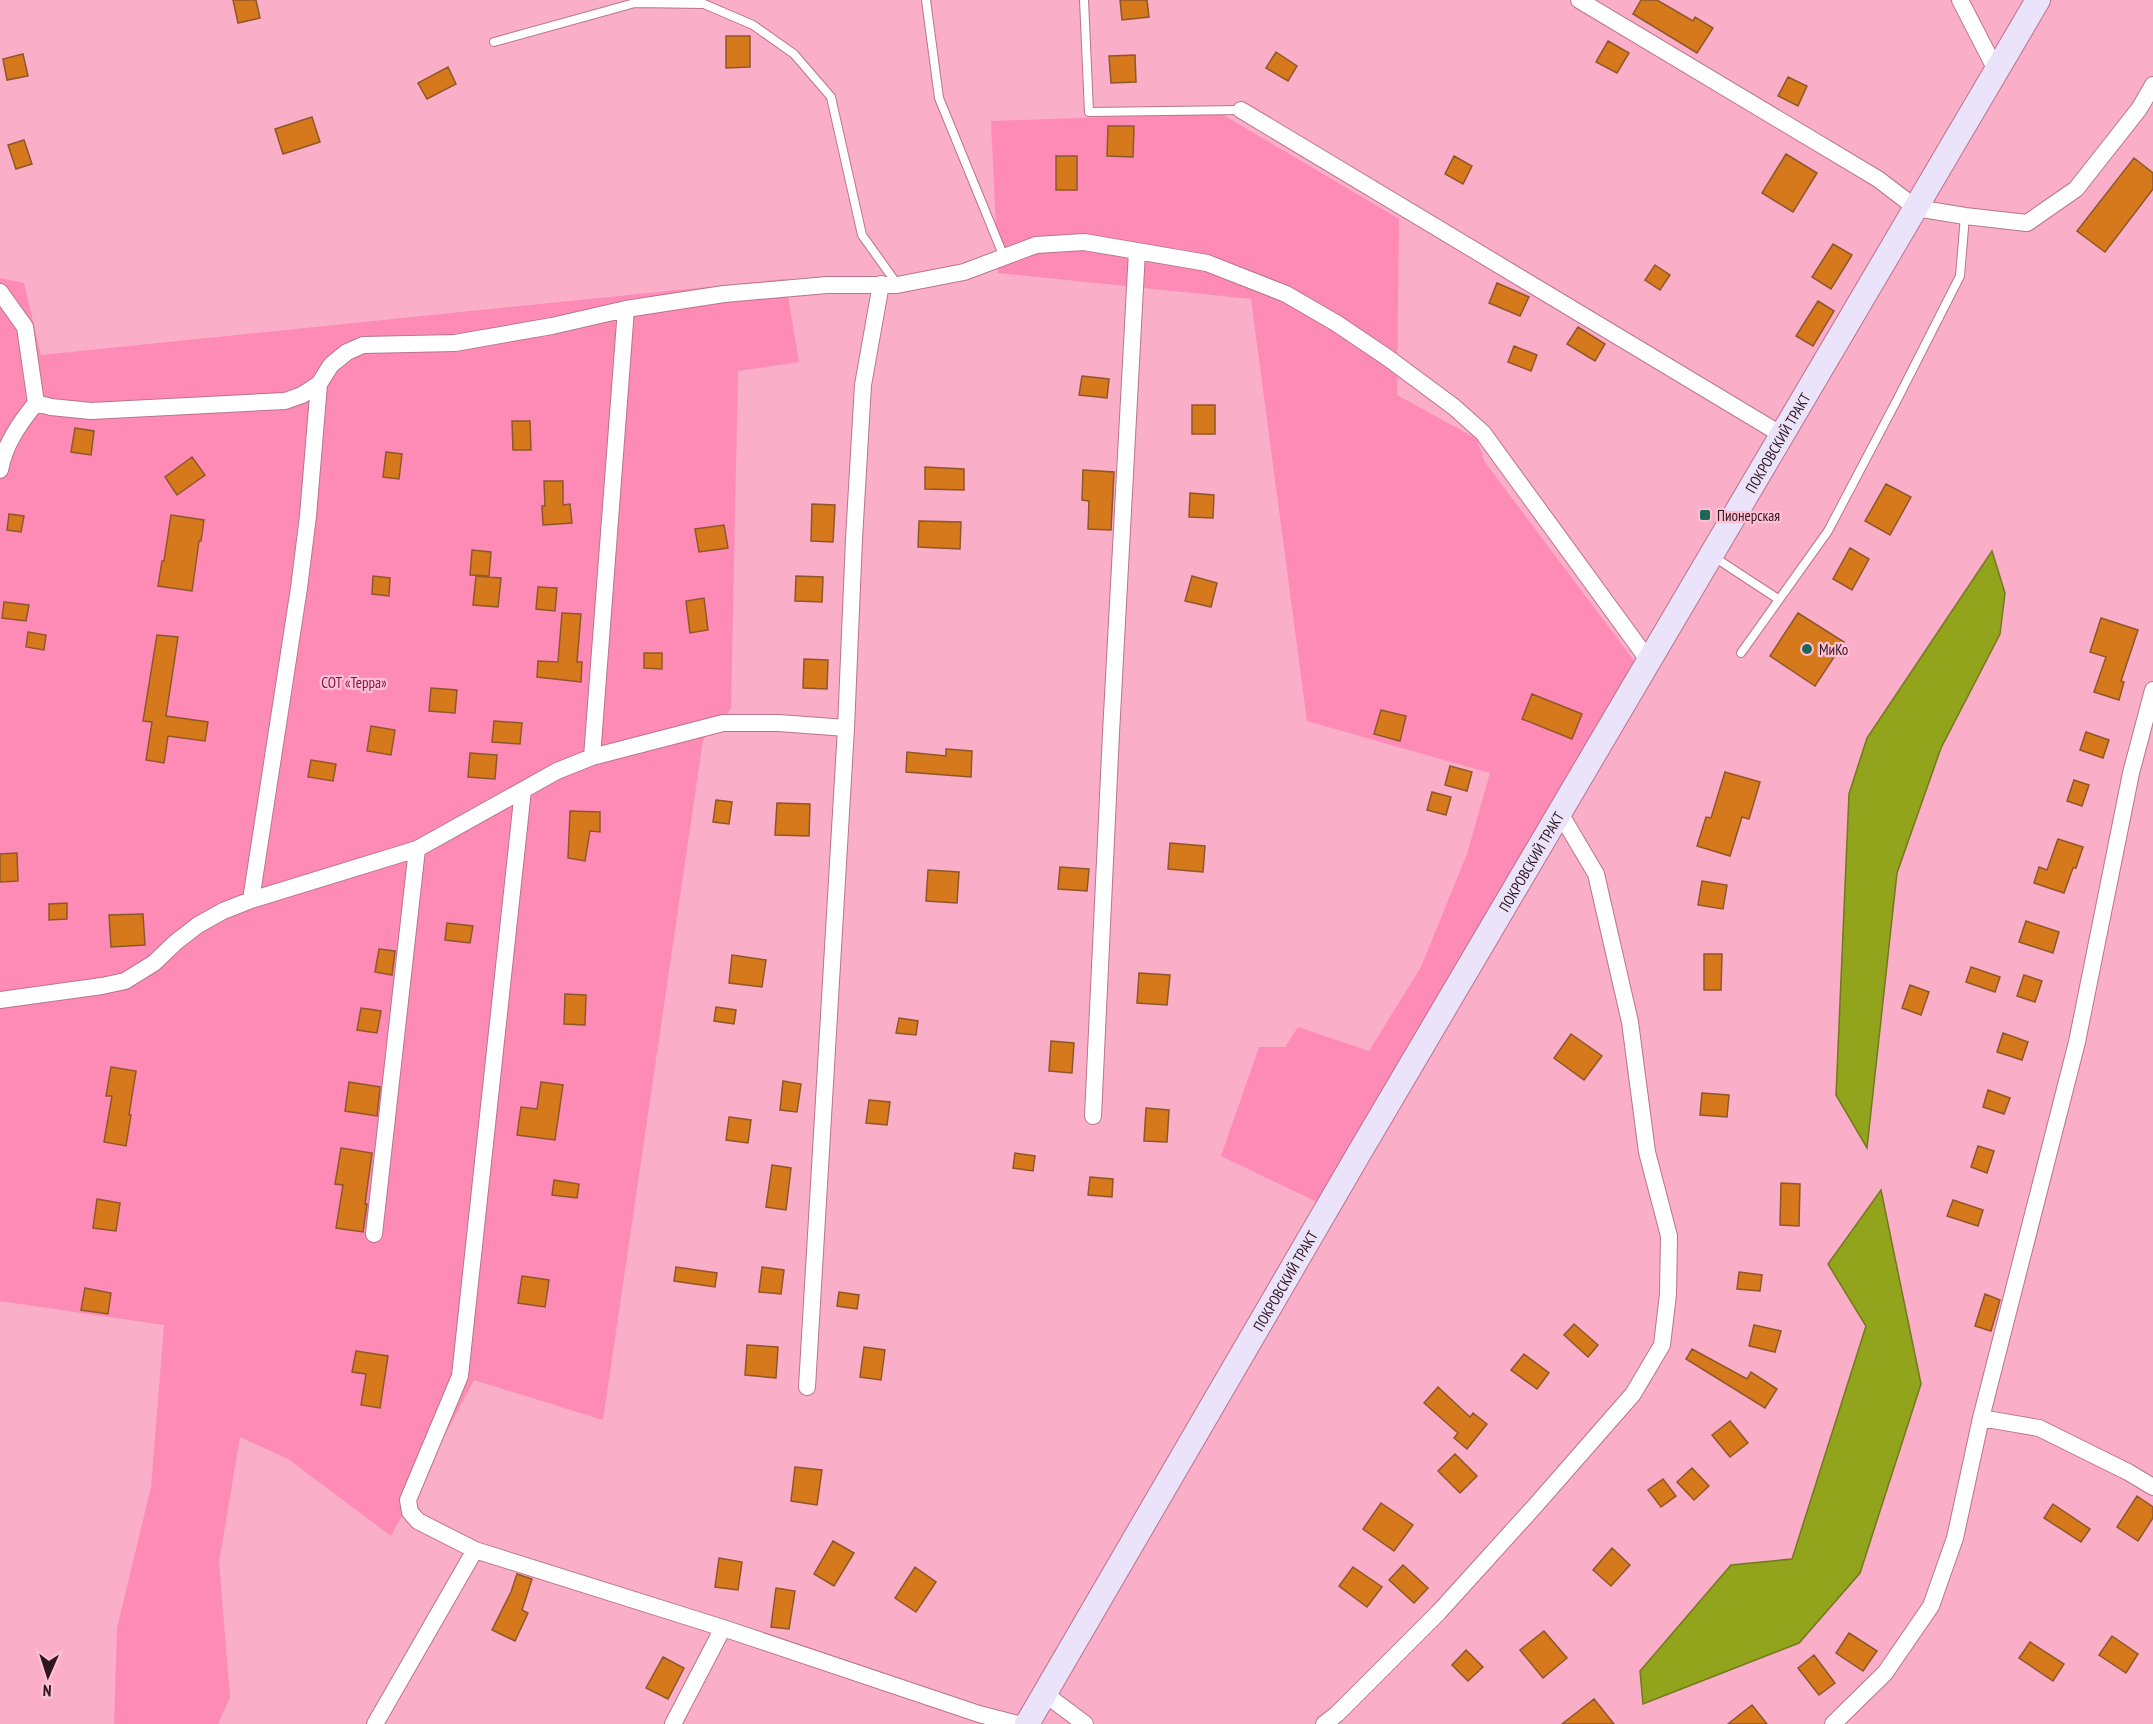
<svg xmlns="http://www.w3.org/2000/svg" width="2153" height="1724" font-family="'PT Sans Narrow',sans-serif">
<rect width="100%" height="100%" fill="#faaec7"/>
<path fill="#fe8bb5" d="M 1220,113 L 1399,219 L 1397,395 L 1477,439 L 1484,461 L 1635,662 L 1319,1203 L 1221,1156 L 1259,1047 L 1285,1047 L 1298,1027 L 1369,1051 L 1421,967 L 1467,854 L 1490,773 L 1307,721 L 1251,299 L 998,273 L 991,121 Z
M 0,278 L 24,283 L 41,355 L 785,279 L 799,362 L 738,371 L 731,709 L 703,740 L 603,1420 L 474,1380 L 391,1536 L 288,1459 L 240,1437 L 219,1562 L 230,1697 L 218,1724 L 114,1724 L 117,1628 L 151,1487 L 164,1325 L 0,1301 Z"/>
<path fill="#91a41b" stroke="#74791c" stroke-width="1.5" d="M 1992,551 L 2005,593 L 2000,634 L 1941,748 L 1897,873 L 1867,1148 L 1836,1095 L 1849,794 L 1867,738 Z
M 1881,1190 L 1921,1384 L 1860,1573 L 1799,1643 L 1643,1704 L 1640,1671 L 1731,1565 L 1792,1559 L 1866,1326 L 1828,1264 Z"/>
<path fill="#d6781c" stroke="#8e572a" stroke-width="1.5" d="M 233,0 L 256,0 L 260,18 L 238,23 Z
M 1120,0 L 1147,0 L 1149,17 L 1122,20 Z
M 1641,0 L 1657,0 L 1693,21 L 1695,17 L 1713,28 L 1697,53 L 1633,14 Z
M 726,36 L 750,36 L 750,67 L 726,68 Z
M 1608,41 L 1629,53 L 1617,73 L 1596,62 Z
M 1276,52 L 1297,66 L 1288,81 L 1266,68 Z
M 23,54 L 28,76 L 7,80 L 3,59 Z
M 1135,55 L 1136,82 L 1111,83 L 1109,56 Z
M 448,67 L 456,84 L 427,99 L 418,83 Z
M 1788,77 L 1807,86 L 1798,106 L 1778,96 Z
M 312,117 L 320,142 L 283,154 L 275,129 Z
M 1108,126 L 1134,126 L 1133,157 L 1107,156 Z
M 24,140 L 32,164 L 16,169 L 8,145 Z
M 1786,154 L 1817,173 L 1793,212 L 1762,193 Z
M 1056,156 L 1077,156 L 1077,190 L 1056,190 Z
M 1454,156 L 1472,166 L 1463,184 L 1445,174 Z
M 2134,158 L 2153,173 L 2153,189 L 2105,252 L 2077,231 Z
M 1833,244 L 1852,255 L 1831,289 L 1812,277 Z
M 1655,265 L 1670,275 L 1660,290 L 1645,280 Z
M 1497,283 L 1529,297 L 1520,316 L 1489,303 Z
M 1818,301 L 1834,311 L 1813,346 L 1796,336 Z
M 1578,327 L 1605,344 L 1595,361 L 1567,344 Z
M 1514,346 L 1537,355 L 1531,371 L 1508,362 Z
M 1082,376 L 1109,379 L 1107,398 L 1079,395 Z
M 1192,405 L 1215,405 L 1215,434 L 1192,434 Z
M 512,421 L 530,421 L 531,450 L 513,450 Z
M 75,428 L 94,431 L 91,455 L 71,452 Z
M 386,452 L 402,454 L 399,479 L 383,477 Z
M 192,457 L 205,475 L 177,495 L 165,477 Z
M 925,467 L 964,469 L 964,490 L 925,489 Z
M 1083,470 L 1114,472 L 1111,530 L 1088,529 L 1089,501 L 1082,500 Z
M 544,481 L 563,481 L 563,505 L 570,504 L 572,523 L 543,525 L 542,506 L 545,506 Z
M 1886,484 L 1911,497 L 1890,535 L 1865,521 Z
M 1190,493 L 1214,495 L 1213,518 L 1189,517 Z
M 812,504 L 835,505 L 833,542 L 811,541 Z
M 9,514 L 24,516 L 21,532 L 7,530 Z
M 171,515 L 204,520 L 201,541 L 199,541 L 192,591 L 158,586 L 162,561 L 164,561 Z
M 919,521 L 961,522 L 960,549 L 918,547 Z
M 724,525 L 728,548 L 699,552 L 695,529 Z
M 1850,548 L 1869,559 L 1852,590 L 1833,579 Z
M 472,550 L 491,552 L 489,576 L 470,575 Z
M 373,576 L 390,578 L 389,596 L 372,594 Z
M 476,576 L 501,578 L 498,607 L 473,605 Z
M 796,576 L 823,577 L 822,602 L 795,601 Z
M 1192,576 L 1217,583 L 1211,607 L 1185,601 Z
M 538,587 L 557,588 L 555,611 L 536,609 Z
M 704,598 L 708,630 L 690,633 L 686,601 Z
M 4,602 L 29,605 L 26,621 L 2,618 Z
M 562,613 L 581,614 L 577,662 L 582,662 L 581,682 L 537,677 L 538,661 L 558,662 Z
M 1798,613 L 1844,642 L 1815,686 L 1770,656 Z
M 2101,618 L 2138,630 L 2121,681 L 2124,682 L 2119,700 L 2094,692 L 2106,657 L 2090,652 Z
M 28,632 L 46,635 L 44,650 L 26,647 Z
M 157,635 L 178,637 L 166,716 L 208,722 L 205,741 L 168,736 L 164,763 L 146,760 L 152,722 L 143,721 Z
M 644,653 L 662,653 L 662,669 L 644,668 Z
M 804,659 L 828,660 L 827,689 L 803,688 Z
M 431,688 L 457,690 L 455,713 L 429,711 Z
M 1532,694 L 1582,714 L 1572,739 L 1522,719 Z
M 1381,710 L 1406,716 L 1400,741 L 1374,734 Z
M 494,721 L 522,723 L 520,744 L 492,742 Z
M 371,726 L 395,730 L 391,755 L 367,751 Z
M 2086,732 L 2109,740 L 2103,758 L 2080,750 Z
M 946,749 L 972,751 L 971,777 L 906,772 L 907,752 L 946,756 Z
M 470,753 L 497,755 L 495,779 L 468,777 Z
M 311,760 L 336,764 L 333,781 L 308,777 Z
M 1450,766 L 1472,772 L 1467,791 L 1445,785 Z
M 1725,772 L 1760,782 L 1749,819 L 1742,817 L 1730,856 L 1697,846 L 1706,817 L 1711,818 Z
M 2074,780 L 2089,785 L 2082,806 L 2067,801 Z
M 1432,792 L 1451,797 L 1446,815 L 1427,810 Z
M 716,800 L 732,802 L 729,824 L 713,822 Z
M 777,803 L 810,804 L 809,836 L 775,835 Z
M 570,811 L 600,812 L 600,832 L 590,831 L 585,861 L 568,858 Z
M 2058,839 L 2083,847 L 2076,868 L 2073,868 L 2064,893 L 2034,883 L 2039,867 L 2047,870 Z
M 1170,843 L 1205,846 L 1203,872 L 1168,869 Z
M 17,853 L 18,881 L 0,882 L 0,854 Z
M 1060,867 L 1089,869 L 1087,891 L 1058,889 Z
M 928,870 L 959,872 L 957,903 L 926,901 Z
M 1702,881 L 1727,885 L 1723,909 L 1698,905 Z
M 67,903 L 67,919 L 49,920 L 49,904 Z
M 143,914 L 145,945 L 111,947 L 109,915 Z
M 2026,921 L 2059,932 L 2053,953 L 2019,942 Z
M 447,923 L 473,926 L 470,943 L 445,940 Z
M 379,949 L 395,951 L 392,975 L 375,972 Z
M 1704,954 L 1722,954 L 1721,990 L 1704,990 Z
M 732,955 L 766,960 L 762,987 L 729,983 Z
M 1971,967 L 2000,977 L 1995,992 L 1966,982 Z
M 1139,973 L 1170,975 L 1167,1005 L 1137,1003 Z
M 2024,975 L 2042,981 L 2035,1002 L 2017,996 Z
M 1910,985 L 1929,992 L 1921,1015 L 1902,1008 Z
M 565,994 L 586,995 L 585,1025 L 564,1024 Z
M 716,1007 L 736,1010 L 734,1024 L 714,1021 Z
M 361,1008 L 381,1011 L 377,1033 L 357,1030 Z
M 899,1018 L 918,1021 L 916,1035 L 896,1033 Z
M 2003,1033 L 2028,1042 L 2022,1060 L 1997,1052 Z
M 1571,1034 L 1602,1056 L 1584,1080 L 1554,1058 Z
M 1051,1041 L 1074,1043 L 1072,1073 L 1049,1071 Z
M 111,1067 L 136,1071 L 129,1115 L 131,1115 L 126,1146 L 104,1142 L 112,1096 L 106,1096 Z
M 783,1081 L 801,1084 L 797,1112 L 780,1110 Z
M 349,1082 L 380,1087 L 377,1116 L 345,1111 Z
M 541,1082 L 563,1085 L 555,1140 L 517,1135 L 521,1107 L 537,1109 Z
M 1988,1090 L 2010,1098 L 2004,1114 L 1983,1107 Z
M 1702,1093 L 1729,1095 L 1727,1117 L 1700,1115 Z
M 869,1100 L 890,1102 L 887,1125 L 866,1123 Z
M 1146,1108 L 1169,1110 L 1167,1142 L 1144,1141 Z
M 729,1117 L 751,1120 L 748,1143 L 726,1140 Z
M 1978,1146 L 1994,1151 L 1987,1173 L 1971,1167 Z
M 341,1148 L 372,1153 L 365,1204 L 367,1204 L 363,1232 L 336,1228 L 343,1185 L 335,1184 Z
M 1015,1153 L 1035,1156 L 1033,1171 L 1013,1168 Z
M 772,1165 L 791,1168 L 786,1210 L 766,1207 Z
M 1090,1177 L 1113,1179 L 1112,1197 L 1088,1195 Z
M 554,1180 L 579,1184 L 577,1198 L 552,1195 Z
M 1781,1183 L 1800,1184 L 1799,1226 L 1780,1225 Z
M 97,1199 L 120,1203 L 116,1231 L 93,1228 Z
M 1953,1200 L 1983,1210 L 1978,1226 L 1947,1216 Z
M 676,1267 L 717,1273 L 715,1287 L 674,1281 Z
M 762,1267 L 784,1270 L 781,1294 L 759,1292 Z
M 1739,1272 L 1762,1275 L 1760,1291 L 1737,1289 Z
M 522,1276 L 549,1280 L 545,1307 L 518,1303 Z
M 85,1288 L 111,1293 L 108,1314 L 81,1310 Z
M 839,1292 L 859,1295 L 857,1309 L 837,1306 Z
M 1985,1294 L 2000,1300 L 1991,1331 L 1975,1326 Z
M 1574,1324 L 1598,1345 L 1588,1357 L 1564,1335 Z
M 1754,1325 L 1781,1331 L 1775,1352 L 1749,1346 Z
M 747,1345 L 778,1347 L 776,1378 L 745,1375 Z
M 864,1347 L 885,1350 L 881,1380 L 860,1377 Z
M 1692,1349 L 1747,1379 L 1751,1372 L 1777,1389 L 1765,1408 L 1686,1359 Z
M 356,1351 L 388,1356 L 380,1408 L 361,1405 L 366,1374 L 352,1372 Z
M 1524,1354 L 1549,1373 L 1537,1389 L 1511,1370 Z
M 1438,1387 L 1470,1417 L 1473,1413 L 1487,1424 L 1467,1449 L 1454,1438 L 1458,1433 L 1424,1403 Z
M 1730,1421 L 1748,1443 L 1730,1457 L 1712,1435 Z
M 1455,1454 L 1477,1476 L 1460,1493 L 1438,1471 Z
M 795,1467 L 822,1470 L 817,1505 L 791,1501 Z
M 1692,1468 L 1709,1486 L 1694,1500 L 1677,1482 Z
M 1663,1479 L 1676,1496 L 1661,1507 L 1648,1490 Z
M 2137,1496 L 2153,1507 L 2153,1518 L 2138,1541 L 2117,1527 Z
M 1381,1503 L 1413,1525 L 1394,1551 L 1363,1529 Z
M 2053,1504 L 2090,1529 L 2081,1542 L 2044,1518 Z
M 833,1541 L 854,1553 L 834,1586 L 814,1574 Z
M 1612,1548 L 1630,1565 L 1611,1586 L 1593,1570 Z
M 719,1558 L 742,1562 L 738,1590 L 715,1587 Z
M 1403,1565 L 1428,1588 L 1414,1603 L 1389,1580 Z
M 915,1567 L 936,1582 L 916,1612 L 895,1598 Z
M 1353,1567 L 1382,1587 L 1367,1607 L 1339,1586 Z
M 517,1574 L 532,1579 L 522,1610 L 528,1613 L 515,1641 L 492,1630 L 511,1592 Z
M 776,1588 L 795,1591 L 789,1629 L 771,1627 Z
M 1544,1631 L 1567,1658 L 1543,1678 L 1520,1650 Z
M 1849,1633 L 1877,1651 L 1863,1671 L 1836,1653 Z
M 2112,1636 L 2138,1654 L 2126,1673 L 2099,1655 Z
M 2030,1642 L 2064,1664 L 2053,1681 L 2019,1658 Z
M 1466,1650 L 1483,1667 L 1468,1681 L 1452,1665 Z
M 1814,1655 L 1835,1683 L 1819,1695 L 1798,1668 Z
M 663,1657 L 684,1668 L 668,1699 L 646,1688 Z
M 1594,1699 L 1614,1724 L 1562,1724 Z
M 1752,1705 L 1767,1724 L 1728,1724 Z"/>
<g fill="none" stroke-linecap="round" stroke-linejoin="round">
<g stroke="#ba748c" stroke-width="10">
<path id="lane" d="M 926,0 L 939,98 L 1004,257
M 1084,0 L 1089,112 L 1241,110
M 494,42 L 635,3 L 704,4 L 753,25 L 794,54 L 831,97 L 862,235 L 897,284
M 1714,557 L 1778,599
M 1741,653 L 1828,531 L 1898,398 L 1960,276 L 1965,216"/>
</g>
<g stroke="#ba748c" stroke-width="18">
<path id="street" d="M 1579,0 L 1878,179 L 1916,208 L 1965,216 L 2027,223 L 2076,189 L 2139,109 L 2153,85
M 1960,0 L 1996,70
M 1241,110 L 1782,435
M 0,292 L 25,327 L 36,403 C 19,424 5,444 0,470
M 36,403 L 51,407 L 91,411 L 285,401 L 302,395 L 319,384 L 331,365 L 347,352 L 363,345 L 455,343 L 552,326 L 626,309 L 724,294 L 827,285 L 897,285 L 964,272 L 1036,245 L 1084,242 L 1207,263 L 1286,294 L 1336,323 L 1388,358 L 1454,407 L 1483,433 L 1649,661
M 592,757 L 626,309
M 523,790 L 460,1376 L 408,1500 L 410,1512 L 418,1521 L 475,1550 L 723,1628 L 979,1714 L 1018,1724
M 251,900 L 299,588 L 308,516 L 319,384
M 0,1000 L 102,986 L 125,981 L 154,963 L 176,942 L 198,925 L 223,911 L 251,900 L 417,849 L 557,771 L 592,757 L 723,723 L 779,723 L 846,728
M 1093,1116 L 1111,733 L 1137,251
M 374,1234 L 417,849
M 807,1387 L 846,728 L 854,539 L 863,385 L 881,284
M 1981,1418 L 2039,1428 L 2128,1472 L 2153,1487
M 1045,1694 L 1085,1724
M 375,1724 L 475,1550
M 673,1724 L 723,1628
M 1324,1724 L 1337,1714 L 1439,1612 L 1535,1506 L 1633,1394 L 1662,1345 L 1668,1294 L 1669,1236 L 1647,1152 L 1630,1022 L 1596,874 L 1560,813
M 1833,1724 L 1885,1673 L 1931,1606 L 1955,1538 L 1981,1418 L 2077,1042 L 2131,773 L 2153,690"/>
</g>
<g stroke="#ba748c" stroke-width="26">
<g id="secondary">
<path id="s1" d="M 1027,1724 L 1358,1155 L 2038,0"/>
</g>
</g>
<use href="#lane" stroke="#fff" stroke-width="8"/>
<use href="#street" stroke="#fff" stroke-width="16"/>
<use href="#secondary" stroke="#eae3fa" stroke-width="24"/>
</g>
<g fill="#1f6558" stroke="#fec0d4" stroke-width="2">
<rect x="1699" y="509" width="12" height="12" rx="3"/>
<circle cx="1807" cy="649" r="6"/>
</g>
<g text-anchor="middle" dominant-baseline="central" stroke-width="4.5" stroke-linejoin="round" paint-order="stroke">
<g font-size="15" fill="#311620" stroke="#fec0d4">
<text stroke="none"><textPath href="#s1" startOffset="1485">ПОКРОВСКИЙ ТРАКТ</textPath></text>
<text stroke="none"><textPath href="#s1" startOffset="999">ПОКРОВСКИЙ ТРАКТ</textPath></text>
<text stroke="none"><textPath href="#s1" startOffset="513">ПОКРОВСКИЙ ТРАКТ</textPath></text>
</g>
<g font-size="15" fill="#311620" stroke="#fec0d4" text-anchor="start">
<text x="1717" y="515">Пионерская</text>
<text x="1819" y="649">МиКо</text>
</g>
<g font-size="15" fill="#7d1447" stroke="#fec0d4">
<text x="354" y="682">СОТ «Терра»</text>
</g>
</g>
<g transform="translate(48 1676) rotate(183)" stroke="#fec0d4" stroke-width="4.5" paint-order="stroke">
<path d="M0-4.5L10 22L0 15L-10 22Z" fill="#311620"/>
<text y="-9" font-size="16" font-weight="bold" text-anchor="middle" fill="#311620">N</text>
</g>
</svg>
